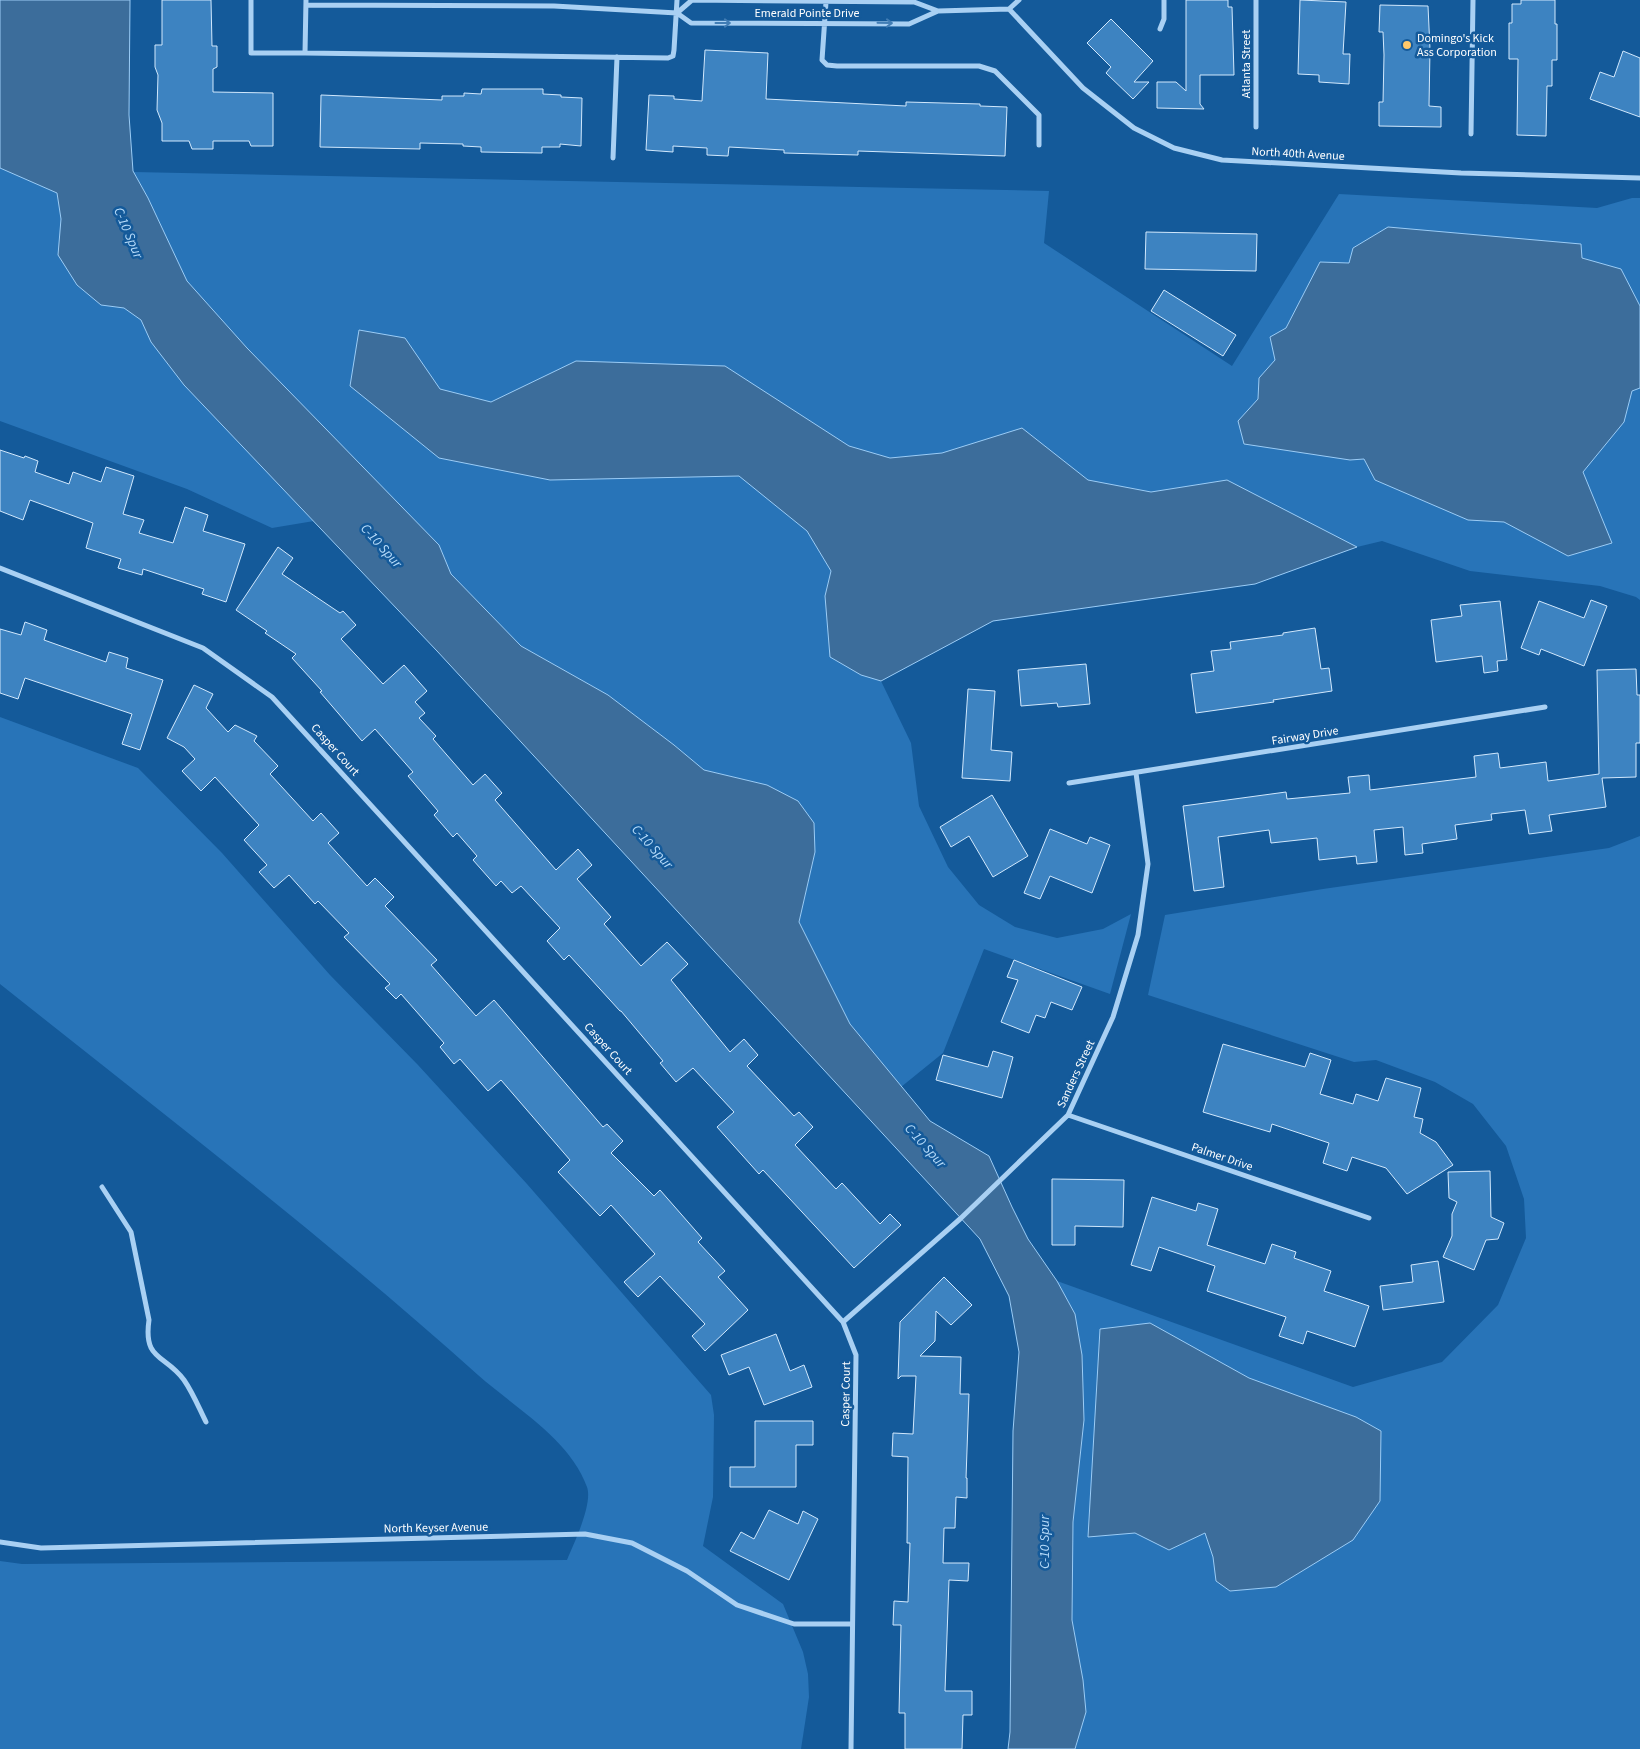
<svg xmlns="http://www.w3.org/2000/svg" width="1640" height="1749" font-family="'Source Sans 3',sans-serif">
<rect width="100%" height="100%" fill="#145a9a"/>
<path fill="#2874b8" d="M 0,168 L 18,175 L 133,172 L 1049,191 L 1044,243 L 1232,366 L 1339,194 L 1597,208 L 1632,198 L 1640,198 L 1640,600 L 1636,597 L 1600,586 L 1470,571 L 1382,541 L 1357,547 L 1255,584 L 993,621 L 881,681 L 911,743 L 919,806 L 948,867 L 979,905 L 1015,927 L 1057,938 L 1103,929 L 1131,914 L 1110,994 L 984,949 L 943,1053 L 901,1087 L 850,1024 L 799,922 L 815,852 L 767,785 L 704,770 L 674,745 L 608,695 L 521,646 L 451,574 L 314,521 L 272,528 L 187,489 L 0,421 Z
M 0,717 L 138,768 L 222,853 L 330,975 L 418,1065 L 527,1184 L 711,1395 L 714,1415 L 713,1497 L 703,1546 L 783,1604 L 803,1652 L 808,1674 L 809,1697 L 801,1749 L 0,1749 L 0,1561 L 22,1564 L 567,1560 C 574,1543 593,1504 587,1487 C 570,1439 514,1407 478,1375 C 324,1237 161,1112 0,984 Z
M 1640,836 L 1640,1749 L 1075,1749 L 1077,1745 L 1083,1680 L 1072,1620 L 1073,1522 L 1084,1420 L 1082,1355 L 1075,1314 L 1057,1281 L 1353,1387 L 1442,1362 L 1498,1305 L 1526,1238 L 1524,1199 L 1506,1146 L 1473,1104 L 1435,1082 L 1376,1060 L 1354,1062 L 1148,995 L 1165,915 L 1323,889 L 1609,848 Z"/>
<path fill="#3c6d9b" stroke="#9bccf6" d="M 0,0 L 130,0 L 129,115 L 133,171 L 148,198 L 187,281 L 247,348 L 439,545 L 451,574 L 521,646 L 608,695 L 674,745 L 704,770 L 767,785 L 798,801 L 814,823 L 815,852 L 799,922 L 850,1024 L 930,1121 L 989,1156 L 1012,1207 L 1028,1239 L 1057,1281 L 1075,1314 L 1082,1355 L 1084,1420 L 1073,1522 L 1072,1620 L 1083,1680 L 1086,1712 L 1075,1749 L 1008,1749 L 1010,1732 L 1013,1431 L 1019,1352 L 1009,1296 L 980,1239 L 437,651 L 184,385 L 151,342 L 141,320 L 124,308 L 101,305 L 77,285 L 58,255 L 61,219 L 57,193 L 0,168 Z
M 1388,227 L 1581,244 L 1582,258 L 1621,269 L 1640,306 L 1640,388 L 1632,391 L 1624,422 L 1583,472 L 1612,543 L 1568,556 L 1504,522 L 1468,520 L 1375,480 L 1364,459 L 1350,460 L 1244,444 L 1238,421 L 1258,399 L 1259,378 L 1275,360 L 1270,337 L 1286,328 L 1320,262 L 1349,263 L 1353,248 Z
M 359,330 L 405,338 L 440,389 L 491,402 L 576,361 L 725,366 L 849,446 L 890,458 L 942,453 L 1022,428 L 1088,480 L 1151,492 L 1227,480 L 1357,547 L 1255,584 L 993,621 L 881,681 L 861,675 L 830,657 L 825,596 L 831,571 L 807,531 L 739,476 L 550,480 L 439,458 L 350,386 Z
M 1150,1323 L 1249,1378 L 1356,1417 L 1381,1431 L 1380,1501 L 1353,1540 L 1276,1587 L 1230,1591 L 1216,1581 L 1213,1557 L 1205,1533 L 1169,1550 L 1135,1533 L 1088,1537 L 1100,1329 Z"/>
<path fill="#3d83c1" stroke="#d1e8fd" d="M 162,0 L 211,0 L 212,46 L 217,46 L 217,67 L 213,69 L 213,92 L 273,93 L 273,146 L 251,146 L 249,141 L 213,141 L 213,149 L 192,149 L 189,141 L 162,141 L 162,123 L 157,110 L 158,75 L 155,67 L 155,45 L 162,45 Z
M 1186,0 L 1228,0 L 1228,7 L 1232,7 L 1234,75 L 1200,75 L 1200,104 L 1204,109 L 1157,108 L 1157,82 L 1176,82 L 1186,91 Z
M 1300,0 L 1346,2 L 1343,54 L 1350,54 L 1349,84 L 1319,82 L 1319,75 L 1298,74 Z
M 1521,0 L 1555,0 L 1555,24 L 1557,24 L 1557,60 L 1552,60 L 1552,86 L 1547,86 L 1546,136 L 1517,135 L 1518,59 L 1509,59 L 1509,23 L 1512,23 L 1512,4 L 1521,4 Z
M 1380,5 L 1428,6 L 1430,49 L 1429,106 L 1441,107 L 1441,127 L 1379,126 L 1379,102 L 1383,102 L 1384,55 L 1383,32 L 1379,32 Z
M 1111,19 L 1153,61 L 1134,82 L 1149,82 L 1133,99 L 1106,73 L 1111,67 L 1087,43 Z
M 705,50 L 768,53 L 766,99 L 906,106 L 906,102 L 980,104 L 980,106 L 1007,107 L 1005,156 L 858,151 L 858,155 L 784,153 L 784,150 L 729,147 L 728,156 L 707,155 L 707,148 L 673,146 L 673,152 L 646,150 L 649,95 L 674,96 L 674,99 L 702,101 Z
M 1623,51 L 1640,58 L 1640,117 L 1590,99 L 1600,72 L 1614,77 Z
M 482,89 L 543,89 L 543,94 L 561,95 L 561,97 L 582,98 L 581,146 L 560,144 L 560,147 L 542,147 L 542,153 L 481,152 L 481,147 L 463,146 L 463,144 L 420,143 L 420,149 L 320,147 L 321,95 L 442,100 L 442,96 L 464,96 L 464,93 L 481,94 Z
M 1146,232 L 1257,234 L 1256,271 L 1145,269 Z
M 1164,290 L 1236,335 L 1223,356 L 1151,311 Z
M 0,450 L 24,458 L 25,456 L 38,461 L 35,472 L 69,484 L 73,472 L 101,482 L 106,467 L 134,476 L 123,514 L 144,520 L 139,533 L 173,543 L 185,507 L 208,515 L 203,531 L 245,544 L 226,602 L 202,594 L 204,589 L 143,569 L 142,575 L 118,568 L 121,559 L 86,548 L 93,523 L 30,500 L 23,520 L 0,511 Z
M 278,547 L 293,558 L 282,574 L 340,613 L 343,611 L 356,625 L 341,639 L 383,684 L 404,665 L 427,691 L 415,702 L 425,713 L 419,718 L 436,736 L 433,739 L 473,785 L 485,774 L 502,793 L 495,800 L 556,870 L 578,849 L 592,865 L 577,879 L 611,917 L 604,924 L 641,966 L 667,942 L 688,964 L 671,980 L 730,1052 L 744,1039 L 758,1055 L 747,1066 L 794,1116 L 799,1112 L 813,1127 L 795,1145 L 836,1189 L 842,1183 L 880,1224 L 890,1214 L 901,1225 L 854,1268 L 763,1170 L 759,1174 L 717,1127 L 734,1112 L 693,1068 L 676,1082 L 660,1063 L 663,1061 L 621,1011 L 620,1011 L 569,955 L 564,960 L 547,941 L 560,928 L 521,886 L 512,893 L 501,881 L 496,886 L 473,860 L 477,856 L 457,833 L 453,837 L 434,815 L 438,811 L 408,776 L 413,772 L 375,729 L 362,741 L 320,692 L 322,691 L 292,658 L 296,654 L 265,633 L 267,631 L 236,610 Z
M 1591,600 L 1607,606 L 1584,666 L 1541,649 L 1539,655 L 1521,648 L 1539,601 L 1584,618 Z
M 1500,601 L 1507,660 L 1497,661 L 1498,671 L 1484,673 L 1482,656 L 1436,662 L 1431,620 L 1462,616 L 1460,605 Z
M 25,622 L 47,630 L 44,640 L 106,662 L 109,652 L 128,658 L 126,668 L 163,680 L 140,750 L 122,744 L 132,714 L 25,678 L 18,699 L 0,693 L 0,629 L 21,635 Z
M 1315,628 L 1321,669 L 1329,668 L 1332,691 L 1273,700 L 1274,702 L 1196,713 L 1191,674 L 1214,671 L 1211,651 L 1231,649 L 1230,642 L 1283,635 L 1283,633 Z
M 1086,664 L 1090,704 L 1058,707 L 1057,703 L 1021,706 L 1018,670 Z
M 1636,669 L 1637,695 L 1640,695 L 1640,743 L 1636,743 L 1636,777 L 1602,778 L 1606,807 L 1549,815 L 1552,831 L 1529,834 L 1525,810 L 1491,814 L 1492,820 L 1455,825 L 1457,839 L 1422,844 L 1423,853 L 1405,855 L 1403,827 L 1374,830 L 1377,862 L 1357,864 L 1356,856 L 1319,860 L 1317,838 L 1271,843 L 1269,830 L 1218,837 L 1224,887 L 1194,891 L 1183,806 L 1286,792 L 1287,799 L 1350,793 L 1348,777 L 1369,775 L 1370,790 L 1476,777 L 1474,756 L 1498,753 L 1500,768 L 1546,762 L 1548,781 L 1599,774 L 1597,670 Z
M 194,685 L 213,694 L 206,708 L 228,732 L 235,725 L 257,736 L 254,741 L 278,766 L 270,774 L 313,821 L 321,813 L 339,833 L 328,843 L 367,886 L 375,878 L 394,897 L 385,906 L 437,960 L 431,965 L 476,1016 L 494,1000 L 603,1127 L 607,1124 L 623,1141 L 611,1153 L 654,1196 L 660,1190 L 702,1238 L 698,1242 L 725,1271 L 718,1277 L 748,1310 L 705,1351 L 692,1336 L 705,1324 L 660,1276 L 638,1297 L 624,1282 L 655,1254 L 611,1205 L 600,1216 L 558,1172 L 570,1160 L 501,1080 L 488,1091 L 460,1059 L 454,1064 L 440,1047 L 444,1043 L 401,994 L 396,999 L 385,988 L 390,984 L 344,937 L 349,933 L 318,901 L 315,904 L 289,875 L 274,888 L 259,872 L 267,865 L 244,840 L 259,825 L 215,777 L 201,791 L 182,771 L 195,759 L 184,747 L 167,738 Z
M 968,689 L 995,691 L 991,750 L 1012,752 L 1010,781 L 962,778 Z
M 992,795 L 1028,856 L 993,877 L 969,836 L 951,847 L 940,827 Z
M 1050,829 L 1087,844 L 1090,837 L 1110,845 L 1092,893 L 1050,876 L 1040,899 L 1024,893 Z
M 1014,960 L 1082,987 L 1072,1010 L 1051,1002 L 1045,1018 L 1036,1015 L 1029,1033 L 1001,1022 L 1018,980 L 1007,977 Z
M 1223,1044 L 1305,1067 L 1310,1053 L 1331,1060 L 1320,1094 L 1353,1104 L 1356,1094 L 1378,1101 L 1386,1078 L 1421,1088 L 1414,1117 L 1423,1119 L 1420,1133 L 1436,1142 L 1453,1165 L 1407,1194 L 1386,1168 L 1352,1157 L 1347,1171 L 1323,1163 L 1329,1143 L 1272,1124 L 1270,1132 L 1203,1112 Z
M 993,1051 L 1013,1057 L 1002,1098 L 936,1080 L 943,1055 L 988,1067 Z
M 1490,1171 L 1491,1217 L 1504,1223 L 1498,1239 L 1486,1240 L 1474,1270 L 1443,1257 L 1452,1236 L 1452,1214 L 1457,1202 L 1449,1198 L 1448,1172 Z
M 1052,1179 L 1124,1180 L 1123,1227 L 1075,1226 L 1075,1245 L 1052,1245 Z
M 1152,1197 L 1196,1211 L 1198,1203 L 1218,1209 L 1207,1245 L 1265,1264 L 1272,1244 L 1296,1252 L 1294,1258 L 1331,1271 L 1324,1291 L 1369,1306 L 1355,1347 L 1307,1331 L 1303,1344 L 1279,1336 L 1286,1317 L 1207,1291 L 1215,1266 L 1159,1247 L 1151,1271 L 1131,1265 Z
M 1438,1261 L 1444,1302 L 1383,1310 L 1380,1286 L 1413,1282 L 1411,1265 Z
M 944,1277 L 972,1305 L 951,1325 L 936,1311 L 935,1341 L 920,1356 L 961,1357 L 960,1394 L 969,1394 L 966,1478 L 967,1478 L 967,1498 L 956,1497 L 955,1528 L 944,1528 L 943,1563 L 969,1563 L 968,1581 L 949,1580 L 945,1691 L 972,1691 L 972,1715 L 963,1715 L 962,1749 L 905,1749 L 905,1713 L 899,1713 L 901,1625 L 893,1625 L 894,1601 L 908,1602 L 910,1543 L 907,1543 L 908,1457 L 892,1456 L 893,1433 L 913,1434 L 916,1376 L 901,1376 L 898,1379 L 900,1322 Z
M 776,1334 L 790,1371 L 804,1365 L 812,1387 L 764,1405 L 749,1367 L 729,1375 L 721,1355 Z
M 755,1421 L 813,1421 L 813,1445 L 796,1445 L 796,1487 L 730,1487 L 730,1467 L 755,1467 Z
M 769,1510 L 798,1524 L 803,1511 L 818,1519 L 789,1580 L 730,1551 L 741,1532 L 754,1539 Z"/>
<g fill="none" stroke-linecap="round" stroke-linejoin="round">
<path stroke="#a9d0f3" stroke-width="5" d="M 251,0 L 251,53 L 305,53 L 668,58 L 673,56 L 674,50 L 677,0
M 826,2 L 822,60 L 827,65 L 837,66 L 979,66 L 995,71 L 1039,115 L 1039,145
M 306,5 L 554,6 L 677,13 L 691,23 L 909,24 L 938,11 L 1009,9
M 1009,9 L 1083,88 L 1134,128 L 1174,148 L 1222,160 L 1461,173 L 1640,178
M 1009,9 L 1019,0
M 677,13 L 692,0 L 914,2 L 938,11
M 1160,29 L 1164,19 L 1164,0
M 305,53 L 306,0
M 1256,127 L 1256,0
M 1471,134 L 1473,0
M 613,158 L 617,57
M 0,568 L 203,648 L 272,697 L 843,1322 L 856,1355 L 851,1749
M 1069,783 L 1545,707
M 1068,1115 L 1369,1218
M 102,1187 L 131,1232 L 149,1320 C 143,1361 165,1354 184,1380 C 193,1393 199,1408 206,1422
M 843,1322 L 960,1219 L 1068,1115 L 1113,1017 L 1138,935 L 1148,864 L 1136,773
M 0,1542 L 41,1548 L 585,1534 L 632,1543 L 687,1571 L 737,1605 L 794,1624 L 852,1624"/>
</g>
<defs><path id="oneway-shaft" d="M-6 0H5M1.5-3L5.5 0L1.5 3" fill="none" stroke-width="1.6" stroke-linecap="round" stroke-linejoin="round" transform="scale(1.25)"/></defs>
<g stroke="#417db5">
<use href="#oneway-shaft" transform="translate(723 23)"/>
<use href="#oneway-shaft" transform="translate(885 23) rotate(1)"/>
</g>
<circle fill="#ffc86a" stroke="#145a9a" stroke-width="2" cx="1407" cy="45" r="5"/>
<g text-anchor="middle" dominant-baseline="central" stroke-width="5" stroke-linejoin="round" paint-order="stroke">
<g font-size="12" fill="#fff" stroke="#145a9a">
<text x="807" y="13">Emerald Pointe Drive</text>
<text transform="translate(1246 64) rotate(-90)">Atlanta Street</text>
<text transform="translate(1298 154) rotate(3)">North 40th Avenue</text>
<text transform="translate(1305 736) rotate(-9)">Fairway Drive</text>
<text transform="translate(335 750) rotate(48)">Casper Court</text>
<text transform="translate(608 1049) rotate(48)">Casper Court</text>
<text transform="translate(1076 1074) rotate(-65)">Sanders Street</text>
<text transform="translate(1222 1157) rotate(19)">Palmer Drive</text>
<text transform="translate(846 1394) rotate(-89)">Casper Court</text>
<text transform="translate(436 1528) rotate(-1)">North Keyser Avenue</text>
</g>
<g font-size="12" fill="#fff" stroke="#145a9a" text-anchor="start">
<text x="1417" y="38">Domingo's Kick<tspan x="1417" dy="14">Ass Corporation</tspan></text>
</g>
<g font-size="14" font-style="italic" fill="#b5daf9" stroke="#145a9a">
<text transform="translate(128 233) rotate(67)">C-10 Spur</text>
<text transform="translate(381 546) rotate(48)">C-10 Spur</text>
<text transform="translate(652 847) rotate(48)">C-10 Spur</text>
<text transform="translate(925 1146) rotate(48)">C-10 Spur</text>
<text transform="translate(1045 1542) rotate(-90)">C-10 Spur</text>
</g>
</g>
</svg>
